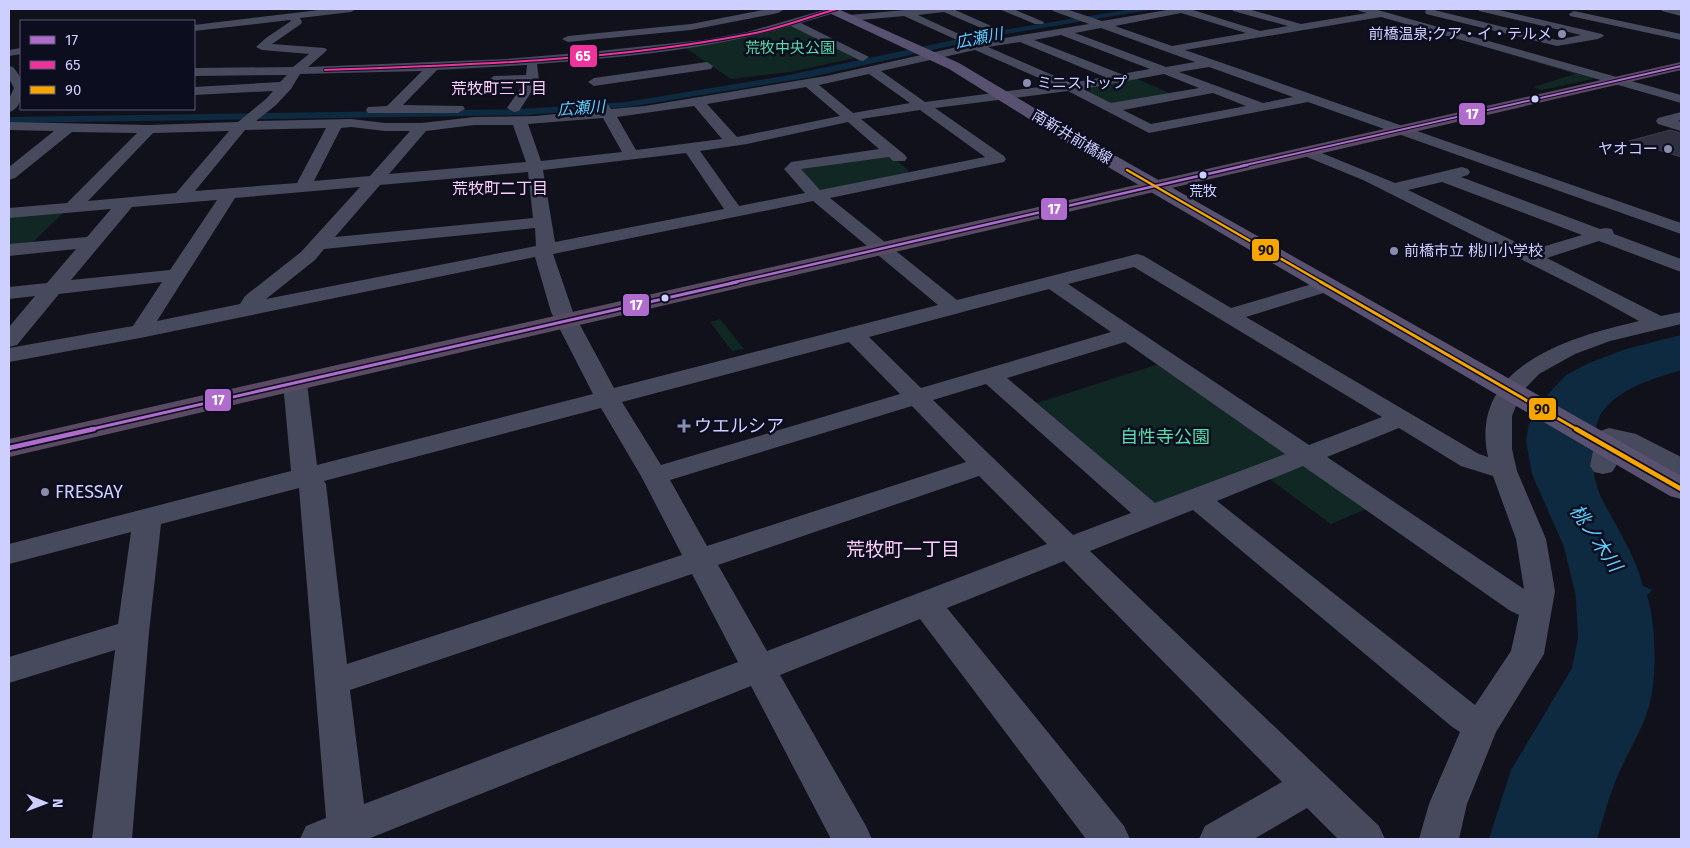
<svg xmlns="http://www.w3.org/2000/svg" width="1690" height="848" font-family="'Fira Sans','Noto Sans JP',sans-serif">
<rect width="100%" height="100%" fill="#11111c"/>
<path fill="#102724" d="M 790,25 L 855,58 L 790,72 L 731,79 L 684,47 Z
M 1469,42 L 1471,42 L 1598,78 L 1542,90 L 1533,87 L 1575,74 Z
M 1135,78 L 1174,95 L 1111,104 L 1081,89 Z
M 890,155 L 909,171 L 905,174 L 821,191 L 797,169 Z
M 64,212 L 32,243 L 9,245 L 9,217 Z
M 720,319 L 744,349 L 732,351 L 710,322 Z
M 1162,363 L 1291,453 L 1152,506 L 1037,403 Z
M 1300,464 L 1371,507 L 1331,524 L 1268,478 Z"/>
<path fill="#0d2a41" d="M 1131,9 L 1156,9 L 1000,35 L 811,77 L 628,107 L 528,115 L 9,123 L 9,117 L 522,109 L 626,102 L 784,76 L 992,32 Z
M 1681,335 L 1681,370 C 1653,379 1621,387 1602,412 C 1597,419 1596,429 1595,438 C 1590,457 1593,478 1601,497 C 1616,527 1635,554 1643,586 L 1652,590 L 1647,595 C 1656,625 1657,673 1650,703 C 1643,730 1626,754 1616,780 C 1608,799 1603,820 1597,839 L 1489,839 L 1511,770 L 1572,668 L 1578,638 L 1576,597 L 1564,547 L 1532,474 L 1526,440 L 1529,424 L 1549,393 L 1566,375 L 1589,363 L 1626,349 Z"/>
<path fill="#2f2f3e" stroke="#3b3c50" d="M 1670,130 L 1681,133 L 1681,157 L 1629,141 Z"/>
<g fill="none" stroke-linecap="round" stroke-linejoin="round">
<path fill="#47495d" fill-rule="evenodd" d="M 327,9 L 356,9 L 351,12 L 300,18 L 302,22 L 301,24 L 272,44 L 325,48 L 327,50 L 325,52 L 308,67 L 506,59 L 589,52 L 703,40 L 747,32 L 827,9 L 842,9 L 841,11 L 801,23 L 869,57 L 863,61 L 859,60 L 791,26 C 708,50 622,57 537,64 L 539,80 L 519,111 L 514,112 L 507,108 L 524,83 L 494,84 L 488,80 L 494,76 L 526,75 L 527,65 L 437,70 L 403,105 L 463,106 L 465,109 L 458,113 L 368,113 L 366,110 L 368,107 L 387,106 L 422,71 L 300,74 L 291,89 L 276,105 L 256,121 L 351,119 L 385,123 L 422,123 L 474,117 L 535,116 L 598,110 L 593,103 L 600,99 L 605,100 L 611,109 L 645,106 L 826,76 L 980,42 L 1089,24 L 1053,11 L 1052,9 L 1066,9 L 1102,21 L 1173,9 L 1194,9 L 1193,10 L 1260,31 L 1288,26 L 1233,11 L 1232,9 L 1248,9 L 1301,24 L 1367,13 L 1359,11 L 1358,9 L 1374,9 L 1681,95 L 1681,103 L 1381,17 L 1185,50 L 1681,223 L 1681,234 L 1308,102 L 1149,133 L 1068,91 L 935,108 L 1004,156 L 1006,159 L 1004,162 L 830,198 L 957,300 L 1137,254 L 1144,256 L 1231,308 L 1319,282 L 1326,280 L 1333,282 L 1336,286 L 1333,290 L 1246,317 L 1479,454 L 1488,457 C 1468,365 1571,337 1639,321 L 1590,294 L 1363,180 L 1302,155 L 1299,152 L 1302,149 L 1312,149 L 1395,183 L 1462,167 L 1468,169 L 1470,172 L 1468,175 L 1461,177 L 1600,229 L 1606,228 L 1612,229 L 1614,234 L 1681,259 L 1681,272 L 1599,241 L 1547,258 L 1661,316 L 1681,312 L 1681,324 L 1610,341 L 1575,354 L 1539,374 L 1521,393 L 1512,416 L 1512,449 L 1517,471 L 1546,539 L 1555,591 L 1544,654 L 1496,732 L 1467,804 L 1459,839 L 1419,839 L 1429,804 L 1460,732 L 1451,726 L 1193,510 L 1090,551 L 1379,826 L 1385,839 L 1338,839 L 1307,808 L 1254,839 L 1199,839 L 1205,826 L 1282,782 L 1064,561 L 947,608 L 1124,826 L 1130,839 L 1086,839 L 920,619 L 780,675 L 866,826 L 872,839 L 831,839 L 751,686 L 368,839 L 300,839 L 306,826 L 326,818 L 299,488 L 161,524 L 149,632 L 132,839 L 92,839 L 115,650 L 9,683 L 9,657 L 118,624 L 131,532 L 9,564 L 9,544 L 291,471 L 283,383 L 287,378 L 295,376 L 303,378 L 307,383 L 317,465 L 593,394 L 551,312 L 535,257 L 140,338 L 9,362 L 9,348 L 133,326 L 162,282 L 59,294 L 17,345 L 9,347 L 9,327 L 35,296 L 9,299 L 9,287 L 47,283 L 76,249 L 9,256 L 9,244 L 87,237 L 111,209 L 9,218 L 9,208 L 67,203 L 137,133 L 72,132 L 15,178 L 9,180 L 9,167 L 54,131 L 9,130 L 9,122 L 149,125 L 238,122 L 266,99 L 273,91 L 194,95 L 194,87 L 280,82 L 287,75 L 194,76 L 194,68 L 293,67 L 309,54 L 262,50 L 256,47 L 266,38 L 291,21 L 290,20 L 194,31 L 194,25 ZM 1181,13 L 1246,33 L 1172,46 L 1115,26 ZM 1101,28 L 1195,62 L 1166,67 L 1075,33 ZM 1061,35 L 1150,69 L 1121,74 L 1034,40 ZM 1020,42 L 1105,77 L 1071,83 L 988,47 ZM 975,50 L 1055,85 L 925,102 L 881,71 ZM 1209,67 L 1293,97 L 1263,103 L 1179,72 ZM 869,74 L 910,103 L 853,113 L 819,85 ZM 1164,74 L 1199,88 L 1111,103 L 1083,89 ZM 806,87 L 840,116 L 737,137 L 707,104 ZM 1213,93 L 1246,106 L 1151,124 L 1123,110 ZM 694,106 L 722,139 L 636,150 L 617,117 ZM 920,110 L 985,157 L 820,190 L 801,169 L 889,157 L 893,161 L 905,161 L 907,158 L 905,155 L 861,119 ZM 603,118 L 622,152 L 541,161 L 528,124 ZM 848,122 L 879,149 L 791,162 L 784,169 L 805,193 L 739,206 L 700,151 L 747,144 ZM 474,125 L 513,125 L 526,162 L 389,174 L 426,131 ZM 351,127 L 385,131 L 410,131 L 370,176 L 314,181 L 341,128 ZM 326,128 L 297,183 L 195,191 L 245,130 ZM 229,131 L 176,193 L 88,201 L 153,133 ZM 686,153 L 724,209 L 555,242 L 543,170 ZM 528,172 L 533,218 L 335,237 L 380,185 ZM 1442,182 L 1582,235 L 1532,250 L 1408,190 ZM 360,187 L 301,252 L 245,296 L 240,304 L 157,321 L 235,198 ZM 217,200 L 170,270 L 71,280 L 132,207 ZM 813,201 L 938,305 L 614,388 L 573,312 L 553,254 ZM 535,228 L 536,246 L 266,299 L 315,260 L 324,249 ZM 1134,267 L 1382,417 L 1309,445 L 1068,284 ZM 1049,289 L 1111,332 L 921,388 L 869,337 ZM 849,342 L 900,394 L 661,465 L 622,402 ZM 1125,342 L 1285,454 L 1155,503 L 1007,378 ZM 986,384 L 1131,513 L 1073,535 L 933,400 ZM 912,406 L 966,462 L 707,546 L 670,480 ZM 601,408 L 641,476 L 682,555 L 347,664 L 326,484 L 324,481 ZM 1399,428 L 1461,466 L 1493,476 L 1516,539 L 1524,589 L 1327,457 ZM 1303,466 L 1509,610 L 1519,615 L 1511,651 L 1475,705 L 1217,501 ZM 979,476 L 1047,544 L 767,651 L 718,565 ZM 692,574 L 738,662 L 364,804 L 350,690 Z
M 768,9 L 783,10 L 778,13 L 691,30 L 568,42 L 562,39 L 568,36 L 691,24 Z
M 916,9 L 953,9 L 998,29 L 996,31 L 988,31 L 944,12 L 918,15 L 961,35 L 963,37 L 957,40 L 904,16 L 849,21 L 844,18 L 849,15 Z
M 999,9 L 1013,9 L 1044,22 L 1043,24 L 1035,24 Z
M 1430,9 L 1557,40 L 1581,35 L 1479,11 L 1478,9 L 1495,9 L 1602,34 L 1604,36 L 1598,39 L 1557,46 L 1426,14 L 1425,12 L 1426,10 Z
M 1661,9 L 1681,10 L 1681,16 L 1662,11 Z
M 1574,11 L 1681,34 L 1681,40 L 1570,16 L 1569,14 Z
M 21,48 L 21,54 L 9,56 L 9,50 Z
M 707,62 L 713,66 L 711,69 L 594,86 L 588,82 L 594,78 Z
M 9,66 L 13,67 C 16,71 19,74 20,78 C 25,89 22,109 9,112 L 9,99 L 14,88 L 9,79 Z
M 1681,112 L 1681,120 L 1678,121 L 1681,122 L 1681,131 L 1658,124 L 1656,121 L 1658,118 Z
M 1609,428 L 1636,434 L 1681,457 L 1681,476 L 1672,474 L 1620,446 L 1616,466 L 1612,472 L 1603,474 L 1594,472 L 1590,466 L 1596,436 L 1600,431 Z"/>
<path fill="#585270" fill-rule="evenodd" d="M 824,9 L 838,9 L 959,63 L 1086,139 L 1681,476 L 1681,499 L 1670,496 L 1074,147 L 949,69 L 825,11 Z"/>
<path fill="#5b4a63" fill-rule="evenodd" d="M 1681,62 L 1681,70 L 9,457 L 9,439 Z"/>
<g stroke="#0d0d20" stroke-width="4">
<path id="bus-1-far3" d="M 1241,166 L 1681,66"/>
</g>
<g stroke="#0d0d20" stroke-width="5">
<path id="bus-1-far2" d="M 731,283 L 1247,165"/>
</g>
<g stroke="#0d0d20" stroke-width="6">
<path id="bus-1-far1" d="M 88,430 L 737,282"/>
</g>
<g stroke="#0d0d20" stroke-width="8">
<path id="bus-1" d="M 9,448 L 94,429"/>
</g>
<g stroke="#0d0d20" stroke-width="4">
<path id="bus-2" d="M 325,70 C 467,65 610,61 750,34 C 779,29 808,17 837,9"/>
</g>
<g stroke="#0d0d20" stroke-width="5">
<path id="bus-3-far2" d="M 1127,170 L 1323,283"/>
</g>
<g stroke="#0d0d20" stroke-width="6">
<path id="bus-3-far1" d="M 1321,282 L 1578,430"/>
</g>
<g stroke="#0d0d20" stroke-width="8">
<path id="bus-3" d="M 1576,429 L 1681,489"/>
</g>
<use href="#bus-1-far3" stroke="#b06ccc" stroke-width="2"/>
<use href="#bus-1-far2" stroke="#b06ccc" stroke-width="2.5"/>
<use href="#bus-1-far1" stroke="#b06ccc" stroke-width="3"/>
<use href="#bus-1" stroke="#b06ccc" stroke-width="4.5"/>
<use href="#bus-2" stroke="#ef339a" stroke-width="2"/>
<use href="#bus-3-far2" stroke="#f7a600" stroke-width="2.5"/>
<use href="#bus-3-far1" stroke="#f7a600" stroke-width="3"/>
<use href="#bus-3" stroke="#f7a600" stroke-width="4.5"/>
</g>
<g fill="#8b8daf" stroke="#0d0d20" stroke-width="2">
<circle cx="1562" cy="34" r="5"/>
<circle cx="1027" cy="83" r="5"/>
<circle cx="1668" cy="149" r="5"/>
<circle cx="1394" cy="251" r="5"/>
<path d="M681.5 418.5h5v5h5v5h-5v5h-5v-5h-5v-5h5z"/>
<circle cx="45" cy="492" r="5"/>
</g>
<g fill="#cdd0fe" stroke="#0d0d20" stroke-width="2">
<circle cx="1535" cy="99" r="4.5"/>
<circle cx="1203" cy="175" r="4.5"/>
<circle cx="665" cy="298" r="4.5"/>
</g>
<g text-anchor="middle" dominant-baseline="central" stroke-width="5" stroke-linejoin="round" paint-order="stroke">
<g font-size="14" fill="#cdd0fe" stroke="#0d0d20">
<text x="1203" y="191">荒牧</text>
</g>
<g font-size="15" fill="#cdd0fe" stroke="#0d0d20" text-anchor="end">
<text x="1552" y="34">前橋温泉;クア・イ・テルメ</text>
<text x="1037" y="83" text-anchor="start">ミニストップ</text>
<text x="1658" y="149">ヤオコー</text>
<text x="1404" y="251" text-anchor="start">前橋市立 桃川小学校</text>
</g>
<g font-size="15" fill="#5adda6" stroke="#0d0d20">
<text x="790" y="48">荒牧中央公園</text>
</g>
<g font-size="15" fill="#cdd0fe" stroke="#0d0d20">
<text transform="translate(1072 137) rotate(31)">南新井前橋線</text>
</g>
<g font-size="16" font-style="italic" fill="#5ccffd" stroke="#0d0d20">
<text transform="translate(979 38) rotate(-11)">広瀬川</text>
<text transform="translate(581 108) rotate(-4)">広瀬川</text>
</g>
<g font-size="16" fill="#fecff5" stroke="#0d0d20">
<text x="499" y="88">荒牧町三丁目</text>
<text x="500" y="188">荒牧町二丁目</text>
</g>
<g font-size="18" fill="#cdd0fe" stroke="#0d0d20" text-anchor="start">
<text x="694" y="426">ウエルシア</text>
<text x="55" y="492">FRESSAY</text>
</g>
<g font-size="18" fill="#5adda6" stroke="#0d0d20">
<text x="1165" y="437">自性寺公園</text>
</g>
<g font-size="19" font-style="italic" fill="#5ccffd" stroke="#0d0d20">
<text transform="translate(1596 538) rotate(56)">桃ノ木川</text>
</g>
<g font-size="19" fill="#fecff5" stroke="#0d0d20">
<text x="903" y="549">荒牧町一丁目</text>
</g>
</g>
<g stroke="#0d0d20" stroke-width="2">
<rect x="569" y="44" width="29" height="24" rx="5" fill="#ef339a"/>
<rect x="1458" y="102" width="28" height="24" rx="5" fill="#b06ccc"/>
<rect x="1040" y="197" width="28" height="24" rx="5" fill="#b06ccc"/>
<rect x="1251" y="238" width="29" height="24" rx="5" fill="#f7a600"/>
<rect x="622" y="293" width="28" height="24" rx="5" fill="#b06ccc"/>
<rect x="204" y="388" width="28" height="24" rx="5" fill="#b06ccc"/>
<rect x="1528" y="397" width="29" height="24" rx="5" fill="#f7a600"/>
</g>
<g font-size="14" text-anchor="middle" font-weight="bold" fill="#fff">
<text x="583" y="61">65</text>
<text x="1472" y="119">17</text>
<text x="1054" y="214">17</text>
<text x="636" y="310">17</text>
<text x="218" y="405">17</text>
</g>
<g font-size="14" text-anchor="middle" font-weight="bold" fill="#111">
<text x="1266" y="255">90</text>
<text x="1542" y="414">90</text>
</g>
<rect width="1690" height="848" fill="none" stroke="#cdd0fe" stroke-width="20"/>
<rect x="20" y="20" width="175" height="90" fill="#0d0d20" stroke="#5a5b79"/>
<rect x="30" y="36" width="25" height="8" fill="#b06ccc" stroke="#5a5b79"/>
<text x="65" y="45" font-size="15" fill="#cdd0fe">17</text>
<rect x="30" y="61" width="25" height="8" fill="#ef339a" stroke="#5a5b79"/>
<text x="65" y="70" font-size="15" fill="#cdd0fe">65</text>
<rect x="30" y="86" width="25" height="8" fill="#f7a600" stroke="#5a5b79"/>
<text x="65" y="95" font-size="15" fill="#cdd0fe">90</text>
<g transform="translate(45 803) rotate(91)" stroke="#0d0d20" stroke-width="4" paint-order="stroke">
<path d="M0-4L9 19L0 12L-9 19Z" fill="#cdd0fe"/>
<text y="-8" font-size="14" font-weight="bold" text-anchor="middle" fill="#cdd0fe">N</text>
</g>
</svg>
